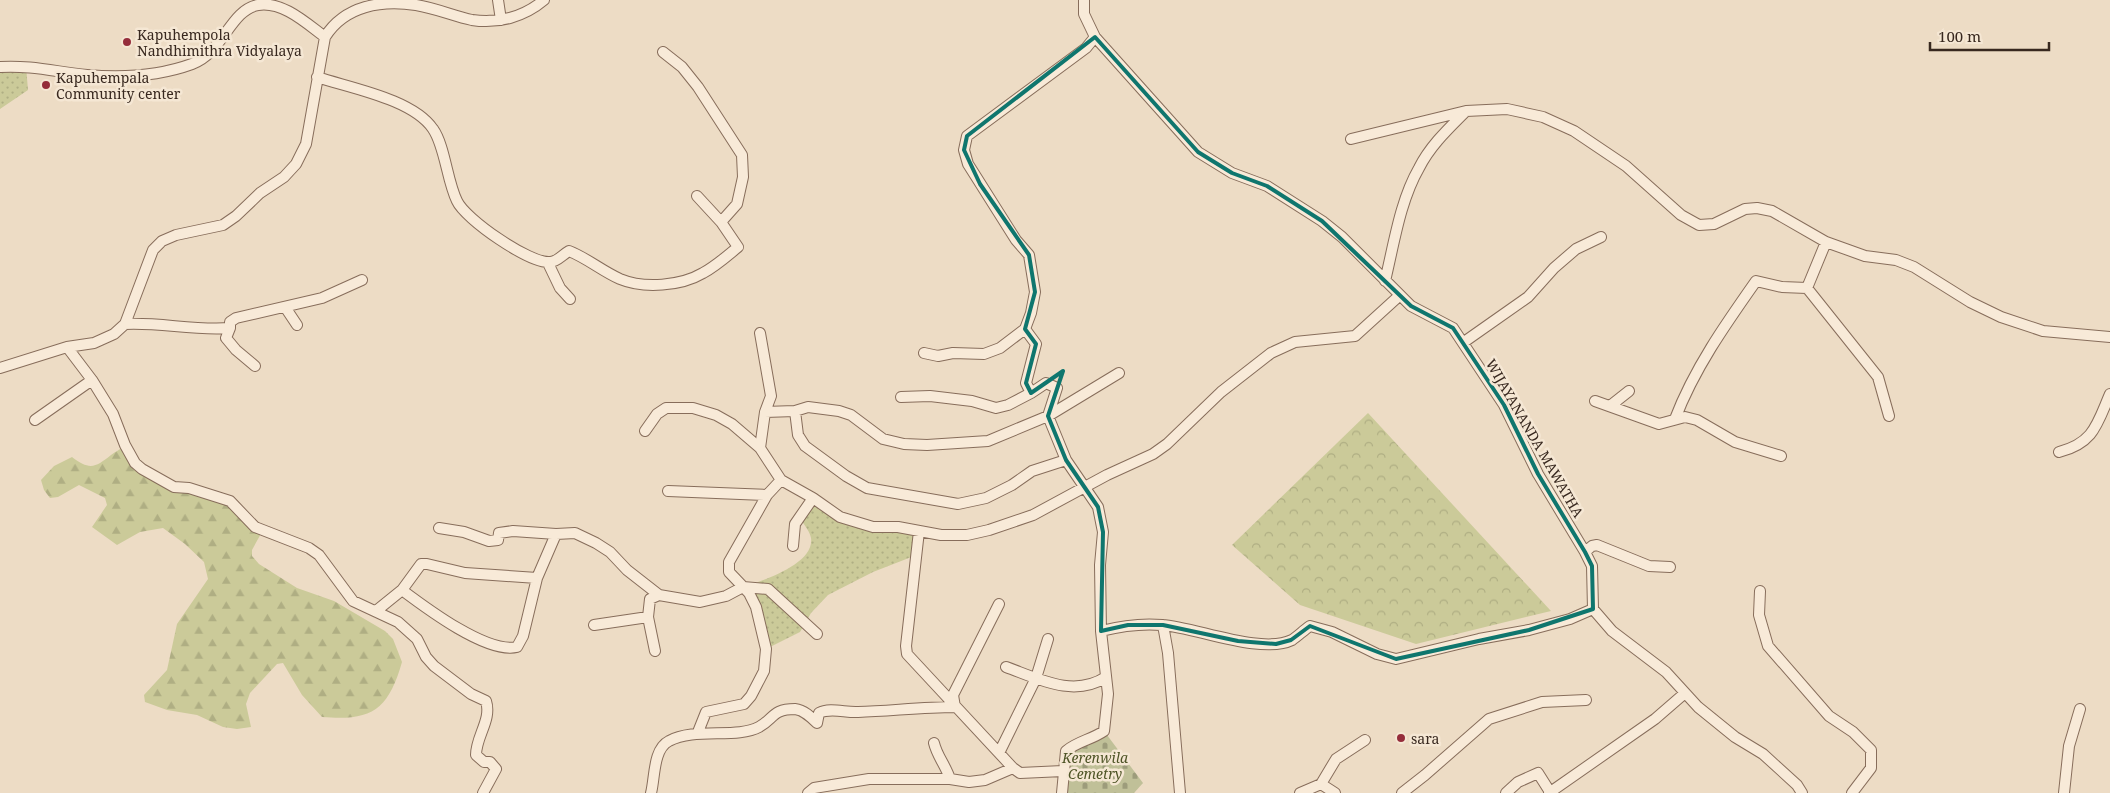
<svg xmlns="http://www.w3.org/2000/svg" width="2110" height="793" font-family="'Noto Serif',serif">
<defs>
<pattern id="grass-dots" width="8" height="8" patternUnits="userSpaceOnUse" patternTransform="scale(1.25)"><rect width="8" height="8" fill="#cbca99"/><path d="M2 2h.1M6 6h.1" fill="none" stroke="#afae83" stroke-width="1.8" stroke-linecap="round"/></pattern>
<pattern id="forest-firs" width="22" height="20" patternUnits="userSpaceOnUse" patternTransform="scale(1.25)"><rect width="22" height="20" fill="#cbca99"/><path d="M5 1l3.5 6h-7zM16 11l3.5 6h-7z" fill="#afae83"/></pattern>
<pattern id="cemetery-stones" width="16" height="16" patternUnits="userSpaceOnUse" patternTransform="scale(1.25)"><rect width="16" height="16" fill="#c0c098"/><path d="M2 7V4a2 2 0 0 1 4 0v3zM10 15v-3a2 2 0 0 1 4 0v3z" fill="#9d9c7b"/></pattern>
<pattern id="park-crowns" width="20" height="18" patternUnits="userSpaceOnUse" patternTransform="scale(1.25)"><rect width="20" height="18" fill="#cbca99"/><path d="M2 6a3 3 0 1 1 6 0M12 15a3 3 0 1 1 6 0" fill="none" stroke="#afae83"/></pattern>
</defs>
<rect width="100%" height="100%" fill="#eddcc5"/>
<path fill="url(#grass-dots)" d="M 26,66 L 28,90 L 0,109 L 0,67 Z
M 813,498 L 840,517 L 919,531 L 914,556 L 873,572 L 828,595 L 811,613 L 800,632 L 766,649 L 743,587 C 762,581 815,564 811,538 C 810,532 805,526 802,521 Z"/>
<path fill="url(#forest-firs)" d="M 125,445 L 130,456 L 174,487 L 230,501 L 263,530 L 252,550 L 252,556 L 259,564 L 297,588 L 334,601 L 385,631 L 393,639 L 402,662 C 388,711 371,721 322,717 L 302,695 L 283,663 L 277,664 L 250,693 L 246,704 L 251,727 L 237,729 L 223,727 L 197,715 L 167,710 L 145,702 L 144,695 L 167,670 L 177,624 L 208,579 L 204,562 L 185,544 L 163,528 L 140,532 L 117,545 L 92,527 L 107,505 L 105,498 L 79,485 L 58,497 L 50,498 L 44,490 L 41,480 L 54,466 L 72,457 C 90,471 96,467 111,455 C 116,451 120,450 125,445 Z"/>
<path fill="url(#cemetery-stones)" d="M 1104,731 L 1143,783 L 1134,793 L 1062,793 L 1066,751 Z"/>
<path fill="url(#park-crowns)" d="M 1368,413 L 1551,611 L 1416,644 L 1300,605 L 1232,545 Z"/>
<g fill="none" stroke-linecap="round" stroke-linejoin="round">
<g stroke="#876d5b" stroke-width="12">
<path id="minor" d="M 498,0 L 501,20
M 1084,0 L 1084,14 L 1095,37 L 1198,152 L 1232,173 L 1267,186 L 1322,221 L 1342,237 L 1411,306 L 1453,328 L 1504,405 L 1538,474 L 1585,552 L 1592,566 L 1593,609 L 1612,631 L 1666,672 L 1698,707 L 1735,737 L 1763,754 L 1797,785 L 1802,793
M 663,52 L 682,67 L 698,87 L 742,155 L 743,177 L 737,204 L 721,222
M 0,67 C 30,65 57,72 87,75 C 122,78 159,76 192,64 C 223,53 230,10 258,5 C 283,1 306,23 325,37
M 317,77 C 350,88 413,99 433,129 C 445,146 447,181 457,201 C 465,219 530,264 550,262 C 557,262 562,255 569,251 C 587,258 602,271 620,279 C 644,289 681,286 703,273 C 716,266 727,256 738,247 L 721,222 L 697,196
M 1351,139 L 1466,111 L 1507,109 L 1543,117 L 1574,131 L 1626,166 L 1681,215 L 1699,225 L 1714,224 L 1745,209 L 1757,208 L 1772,211 L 1826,242 L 1865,256 L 1896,260 L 1914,267 L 1970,302 L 2001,317 L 2043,331 L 2110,337
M 548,263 L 560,288 L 570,299
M 1385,281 C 1394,244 1400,201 1419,168 C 1430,146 1448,129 1465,112
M 1807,288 L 1826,242
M 285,307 L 297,325
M 125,324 C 160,322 194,331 230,328 L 226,338 L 236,350 L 255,366
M 230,328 L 230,322 L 236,318 L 322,298 L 362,280
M 1025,329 L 1036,344 L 1026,383 L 1031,393 L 1046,383 L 1057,388 L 1048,416 L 1066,460 L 1098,507 L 1103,532 L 1100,565 L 1101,631 L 1108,694 L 1104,731 C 1091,740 1078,741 1066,751 L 1062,793
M 1464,342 L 1528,297 L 1554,268 L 1576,249 L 1601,237
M 67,347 L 92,380 L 113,414 L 125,445 L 135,463 L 142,469 L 174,487 L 189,488 L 230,501 L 255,527 L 309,548 L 319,555 L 353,601 L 398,622 L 417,639 L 426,657 L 434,666 L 471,694 L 486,701 C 492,720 476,736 476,755 L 484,762 L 490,762 L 496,769 L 483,793
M 924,353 L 938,356 L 953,353 L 984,354 L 1000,348 L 1025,329 L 1031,313 L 1035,292 L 1029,255 L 1016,240 L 968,164 L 964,150 L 967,136 L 1086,48 L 1095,37
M 0,368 L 67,347 L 94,343 L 114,334 L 125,324 L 153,250 L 162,241 L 176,235 L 223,225 L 236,216 L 260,193 L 284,177 L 296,164 L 306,144 L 325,37 C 345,5 382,0 416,5 C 435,8 454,16 472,20 C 498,24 524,17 544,0
M 901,397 L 930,396 L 972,401 L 996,408 L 1008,405 L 1031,393
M 1595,401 L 1659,424 L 1685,417 L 1697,420 L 1735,442 L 1781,456
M 1610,406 L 1629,391
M 765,412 L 795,411
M 1675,419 C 1694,369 1725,325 1756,281 L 1782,287 L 1807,288 L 1878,377 L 1889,416
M 35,420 L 92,380
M 645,431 L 657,414 L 666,408 L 693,408 L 716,415 L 732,424 L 760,448 L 781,480 L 813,498 L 840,517 L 873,527 L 898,527 L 941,535 L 967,535 L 989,530 L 1033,515 L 1107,475 L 1153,454 L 1167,444 L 1221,392 L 1271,353 L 1295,342 L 1355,336 L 1399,296
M 760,448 L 765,412 L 771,396 L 760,333
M 2059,452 C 2094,443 2097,424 2110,394
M 1066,460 L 1032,471 L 1012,485 L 986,498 L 958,504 L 867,488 L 846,476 L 805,446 L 798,435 L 795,411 L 808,407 L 839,411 L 851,415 L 883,439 L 904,444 L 927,445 L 988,441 L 1048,416 L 1119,373
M 668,491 L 767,495
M 439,528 L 464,532 L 489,541 L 498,540 L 499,533 L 513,531 L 556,534
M 919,531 L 906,646 L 907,654 L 1013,768
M 793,546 L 795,524 L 813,498
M 1585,552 L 1592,546 L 1597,545 L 1649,566 L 1670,567
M 402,590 C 426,608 487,654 517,647 L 523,636 L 537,578 L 556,534 L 575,533 L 596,543 L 610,552 L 627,570 L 659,595 L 700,602 L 726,596 L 743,587 L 768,589 L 817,634
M 1760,591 L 1759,615 L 1768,646 L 1829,716 L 1853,732 L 1871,750 L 1871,768 L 1852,793
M 376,611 L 402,590 L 421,564 L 427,564 L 465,573 L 537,578
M 594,625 L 648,617
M 1163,625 L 1168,653 L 1180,793
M 1101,631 C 1121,626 1141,623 1162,625 C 1195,627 1261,655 1292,640 C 1298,636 1304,630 1310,626 L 1332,632 L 1377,654 L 1396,659 L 1479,639 L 1529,630 L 1570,619 L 1593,609
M 655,651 L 648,617 L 650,599 L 659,595
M 1006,667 C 1039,679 1074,698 1106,677
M 698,732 L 706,712 L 744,704 L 751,696 L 764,671 L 766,649 L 756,607 L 749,593 L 729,572 L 729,562 L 767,495 L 781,480
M 934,743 C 937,756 946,766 950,779
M 999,753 L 1036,678 L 1048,639
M 1321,784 L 1335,793
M 651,793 C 655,778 653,749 669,741 C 694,727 737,739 759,727 C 774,719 772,709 795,709 C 804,710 811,717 817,723 L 819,713 C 830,707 846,713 858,712 C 890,711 923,707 955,707 L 953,695 L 999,604
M 808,793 L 814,788 L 869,779 L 950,779 L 969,782 L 985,780 L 1013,768 L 1020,773 L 1063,771
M 1300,793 L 1321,784 L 1336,759 L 1365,740
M 1402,793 L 1425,775 L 1489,719 L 1542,702 L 1586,700
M 1506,793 L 1518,782 L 1538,773 L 1550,792
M 1549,793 L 1655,719 L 1685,693
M 2064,793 L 2069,746 L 2080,709"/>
</g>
<use href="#minor" stroke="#f8ead8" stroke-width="10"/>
</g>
<path fill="none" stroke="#0f766e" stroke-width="4" stroke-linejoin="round" d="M 1095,37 L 1198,152 L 1232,173 L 1267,186 L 1322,221 L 1411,306 L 1453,328 L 1504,405 L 1538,474 L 1585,552 L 1592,566 L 1593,609 L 1529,630 L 1396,659 L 1310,626 L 1291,640 L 1276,644 L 1238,641 L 1163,625 L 1128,625 L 1101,631 L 1103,532 L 1098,507 L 1066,460 L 1048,416 L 1063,371 L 1031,393 L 1026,383 L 1036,344 L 1025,329 L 1035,292 L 1029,255 L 980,184 L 964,150 L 967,136 Z"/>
<g fill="#952d3b" stroke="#f5e7d4" stroke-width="2">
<circle cx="127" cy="42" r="5"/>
<circle cx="46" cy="85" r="5"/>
<circle cx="1401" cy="738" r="5"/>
</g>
<g text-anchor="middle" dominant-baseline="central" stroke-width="5" stroke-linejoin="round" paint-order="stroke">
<g font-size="14" fill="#38281f" stroke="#f5e7d4" text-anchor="start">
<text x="137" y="34">Kapuhempola<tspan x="137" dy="16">Nandhimithra Vidyalaya</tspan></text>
<text x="56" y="77">Kapuhempala<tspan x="56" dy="16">Community center</tspan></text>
<text x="1411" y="738">sara</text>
</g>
<g font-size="14" fill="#38281f" stroke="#f5e7d4">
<text transform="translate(1535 438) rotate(60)">WIJAYANANDA MAWATHA</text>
</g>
<g font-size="14" font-style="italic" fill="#4e5426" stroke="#f5e7d4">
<text x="1095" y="757">Kerenwila<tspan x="1095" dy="16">Cemetry</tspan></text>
</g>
</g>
<path d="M1930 42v8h119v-8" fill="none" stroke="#38281f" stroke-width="2.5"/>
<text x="1938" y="42" font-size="15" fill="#38281f" stroke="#f5e7d4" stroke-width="4" paint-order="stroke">100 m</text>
</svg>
